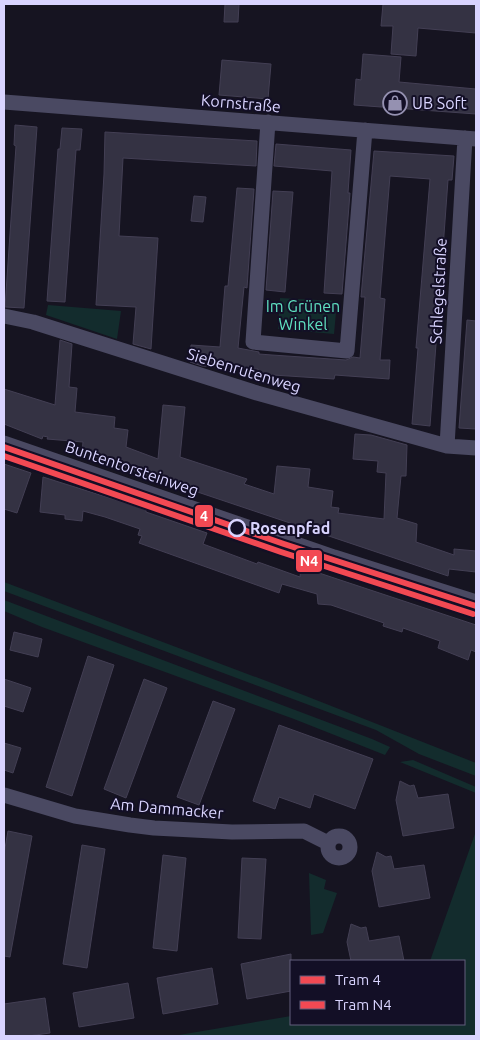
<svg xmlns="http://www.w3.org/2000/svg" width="480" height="1040" font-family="Ubuntu,sans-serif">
<rect width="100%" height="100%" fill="#161421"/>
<path fill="#132c2d" d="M 280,298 L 337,301 L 334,334 L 278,329 Z
M 48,305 L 121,311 L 117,339 L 46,315 Z
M 4,582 L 306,696 L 476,763 L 476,776 L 419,754 L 376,730 L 4,591 Z
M 4,600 L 372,739 L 390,747 L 385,755 L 294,719 L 42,627 L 4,611 Z
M 413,760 L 476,787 L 476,793 L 400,762 Z
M 476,831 L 476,1036 L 173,1036 L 291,1016 L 291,1024 L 464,1024 L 464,961 L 430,961 Z
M 309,873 L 326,880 L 324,889 L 337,893 L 323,933 L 311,935 Z"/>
<path fill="#343243" stroke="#433f54" d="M 225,4 L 239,4 L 238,22 L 224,22 Z
M 383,4 L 476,4 L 476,33 L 418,28 L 416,56 L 391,54 L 393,26 L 381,26 Z
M 363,54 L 401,57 L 399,82 L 476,89 L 476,114 L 354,105 L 356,79 L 361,80 Z
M 222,60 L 271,64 L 268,99 L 219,95 Z
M 15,125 L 37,127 L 24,308 L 5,307 L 16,146 L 14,145 Z
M 62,128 L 82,129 L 80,150 L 76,150 L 65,302 L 47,301 L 58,149 L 60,149 Z
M 105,132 L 257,141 L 256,166 L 123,158 L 119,236 L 158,238 L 151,349 L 133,344 L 136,307 L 96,305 L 104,174 Z
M 276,144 L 351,150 L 348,193 L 350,193 L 342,294 L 324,293 L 332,171 L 274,166 Z
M 374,151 L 454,156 L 452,180 L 448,180 L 430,426 L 412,424 L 418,348 L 416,348 L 430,179 L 390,176 L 380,298 L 385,299 L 380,360 L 390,360 L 389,379 L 335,375 L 334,379 L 258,374 L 258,369 L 202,366 L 190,362 L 191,345 L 220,347 L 225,286 L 228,286 L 237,188 L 254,189 L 247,288 L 244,287 L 238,348 L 259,352 L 259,354 L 272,355 L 346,360 L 353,357 L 360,358 L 365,297 L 361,297 Z
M 273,191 L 293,192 L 285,292 L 266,290 Z
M 194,196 L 206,197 L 203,222 L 191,221 Z
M 467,320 L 476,321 L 476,429 L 459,428 Z
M 60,340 L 72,344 L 69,387 L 77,388 L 75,412 L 115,417 L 114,428 L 128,430 L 126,447 L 158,459 L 163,405 L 185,407 L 180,457 L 247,479 L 244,484 L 274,494 L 277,466 L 310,469 L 308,487 L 333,491 L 331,507 L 339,508 L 338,513 L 384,519 L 386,473 L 377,472 L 378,461 L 353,459 L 355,434 L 371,435 L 407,445 L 406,476 L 401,476 L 397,518 L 417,524 L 416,542 L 454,555 L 454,549 L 476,551 L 476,572 L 449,569 L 448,576 L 126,468 L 82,452 L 83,442 L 47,439 L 48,437 L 43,436 L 42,439 L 4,424 L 4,389 L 55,405 Z
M 4,464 L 31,473 L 17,513 L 4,509 Z
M 43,477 L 135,506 L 146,510 L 146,512 L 207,533 L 203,544 L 257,564 L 258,562 L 300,577 L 301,567 L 476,625 L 476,652 L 471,650 L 468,660 L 438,648 L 440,641 L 403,628 L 402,632 L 383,626 L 384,623 L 331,605 L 318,604 L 317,594 L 282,584 L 279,593 L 139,543 L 142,536 L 138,535 L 140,529 L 105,517 L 83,511 L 82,521 L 65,519 L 65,515 L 40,512 Z
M 14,632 L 42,639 L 38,657 L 10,650 Z
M 88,656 L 114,665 L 72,796 L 46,787 Z
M 4,679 L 31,688 L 23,712 L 4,706 Z
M 144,679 L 167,688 L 126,798 L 104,789 Z
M 213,701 L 235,709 L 199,805 L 177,797 Z
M 279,725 L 373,759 L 355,809 L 314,794 L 310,808 L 279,797 L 275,809 L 253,801 Z
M 4,743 L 21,748 L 13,773 L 4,770 Z
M 400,781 L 410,786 L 414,785 L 418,798 L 448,794 L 454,828 L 403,836 L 396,800 Z
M 8,831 L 32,836 L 10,957 L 4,956 L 4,854 Z
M 82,845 L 105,849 L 87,968 L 63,964 Z
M 377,852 L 386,857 L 391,856 L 394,869 L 424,865 L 430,898 L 379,907 L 372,871 Z
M 163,855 L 186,858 L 177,951 L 153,948 Z
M 242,858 L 266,859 L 261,939 L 238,938 Z
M 351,924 L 361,928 L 366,927 L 369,941 L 399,936 L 404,961 L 351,961 L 347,942 Z
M 291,954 L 291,991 L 247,999 L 241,964 Z
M 212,968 L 218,1004 L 163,1014 L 157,978 Z
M 128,983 L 134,1018 L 79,1027 L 73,993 Z
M 45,998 L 50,1033 L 28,1036 L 4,1036 L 4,1004 Z"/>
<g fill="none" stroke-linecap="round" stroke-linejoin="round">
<path stroke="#4a4962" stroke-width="15" d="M 4,102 L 476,139
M 268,122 L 253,342 L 347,351 L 365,130
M 4,316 L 33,322 L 257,393 L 447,446 L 476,448
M 4,443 L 334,557 L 476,602
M 447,446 L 465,138
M 4,795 L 75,816 L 130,825 L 154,828 L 232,832 L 304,831 L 328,843
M328 847a11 11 0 1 1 22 0a11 11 0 1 1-22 0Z"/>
<g stroke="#130f26" stroke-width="10">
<path id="tram-1" d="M 4,447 L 284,544 L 476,606"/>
</g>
<g stroke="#130f26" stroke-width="10">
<path id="tram-2" d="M 4,456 L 281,552 L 473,614"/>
</g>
<use href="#tram-1" stroke="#f24953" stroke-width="6"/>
<use href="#tram-2" stroke="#f24953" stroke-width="6"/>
</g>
<defs>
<g id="shop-ring" transform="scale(1.25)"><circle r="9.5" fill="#130f26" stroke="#9591b1" stroke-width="1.5"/><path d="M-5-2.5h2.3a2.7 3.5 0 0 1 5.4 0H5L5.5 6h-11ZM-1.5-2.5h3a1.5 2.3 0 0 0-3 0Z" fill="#9591b1"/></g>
</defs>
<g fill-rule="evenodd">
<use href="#shop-ring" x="395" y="103"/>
</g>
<circle fill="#130f26" stroke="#d9d4ff" stroke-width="2.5" cx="237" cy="528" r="8"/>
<g text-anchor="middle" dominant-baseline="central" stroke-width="4" stroke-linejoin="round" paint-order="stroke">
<g font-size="16" fill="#d9d4ff" stroke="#130f26">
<text transform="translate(241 103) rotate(5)">Kornstraße</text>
<text transform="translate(438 291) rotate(-87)">Schlegelstraße</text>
<text transform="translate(244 370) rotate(17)">Siebenrutenweg</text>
<text transform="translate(132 468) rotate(19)">Buntentorsteinweg</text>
<text transform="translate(167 808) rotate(5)">Am Dammacker</text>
</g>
<g font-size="16" fill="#d9d4ff" stroke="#130f26" text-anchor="start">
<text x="412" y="103">UB Soft</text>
</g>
<g font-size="16" fill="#5fe0c0" stroke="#130f26">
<text x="303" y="306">Im Grünen<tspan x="303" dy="18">Winkel</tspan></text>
</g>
<g font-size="16" font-weight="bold" fill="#d9d4ff" stroke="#130f26" text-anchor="start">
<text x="250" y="528">Rosenpfad</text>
</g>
</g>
<g stroke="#130f26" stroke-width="2">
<rect x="194" y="504" width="20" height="24" rx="5" fill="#f24953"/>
<rect x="295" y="549" width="28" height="24" rx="5" fill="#f24953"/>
</g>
<g font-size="14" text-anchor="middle" font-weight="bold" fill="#fff">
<text x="204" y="521">4</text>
<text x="309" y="566">N4</text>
</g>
<rect width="480" height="1040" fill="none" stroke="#d9d4ff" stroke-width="10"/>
<rect x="290" y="960" width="175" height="65" fill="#130f26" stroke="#625e7d"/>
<rect x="300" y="976" width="25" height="8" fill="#f24953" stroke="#625e7d"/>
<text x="335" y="985" font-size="15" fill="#d9d4ff">Tram 4</text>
<rect x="300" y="1001" width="25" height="8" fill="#f24953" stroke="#625e7d"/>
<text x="335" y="1010" font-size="15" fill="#d9d4ff">Tram N4</text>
</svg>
